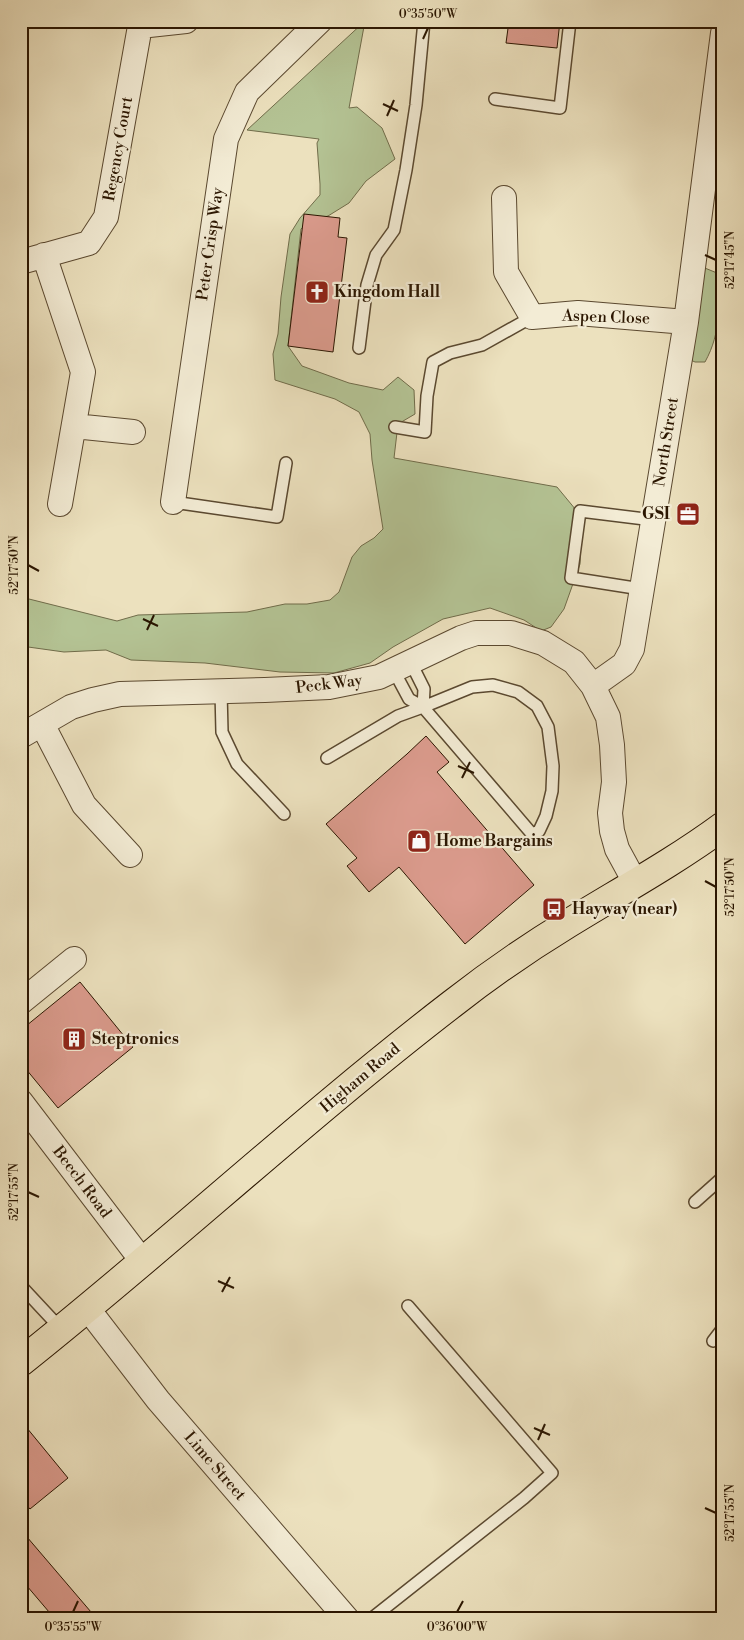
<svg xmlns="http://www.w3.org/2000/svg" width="744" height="1640" font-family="'Libre Bodoni',serif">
<rect width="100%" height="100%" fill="#ece1be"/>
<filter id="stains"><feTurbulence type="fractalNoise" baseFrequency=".004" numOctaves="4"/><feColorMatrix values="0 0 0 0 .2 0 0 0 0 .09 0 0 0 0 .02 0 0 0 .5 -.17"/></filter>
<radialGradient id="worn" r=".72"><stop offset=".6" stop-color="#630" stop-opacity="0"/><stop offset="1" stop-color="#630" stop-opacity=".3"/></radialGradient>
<path fill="#b4c394" stroke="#706c4a" d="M 365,21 L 349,108 L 357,107 L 382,128 L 395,159 L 366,181 L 349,203 L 328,216 L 310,221 L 301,229 L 288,346 L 302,366 L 349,383 L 383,390 L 398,377 L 414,390 L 415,414 L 398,424 L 394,458 L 557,487 L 576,510 L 581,531 L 580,564 L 564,609 L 551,627 L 541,631 L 524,620 L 490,608 L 443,619 L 393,647 L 370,663 L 334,673 L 280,672 L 205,663 L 131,660 L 106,650 L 64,652 L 21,646 L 21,597 L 117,621 L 138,615 L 247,612 L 285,604 L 307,604 L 330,600 L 339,592 L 352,557 L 361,546 L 374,538 L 383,529 L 372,460 L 370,434 L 359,412 L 335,399 L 275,380 L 273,354 L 278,334 L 281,297 L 290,234 L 300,218 L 320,195 L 320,184 L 317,143 L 319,139 L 247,130 Z
M 700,266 L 717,273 C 718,307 722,331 705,362 L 695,362 L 684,357 L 675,311 L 683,279 Z"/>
<path fill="#db9b8d" stroke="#2b1601" d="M 447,21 L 472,21 L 471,28 L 446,25 Z
M 509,21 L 560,21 L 557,48 L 506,43 Z
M 304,214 L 340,218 L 338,237 L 347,238 L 333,352 L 288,346 Z
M 426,736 L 449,762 L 437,772 L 534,885 L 465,944 L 399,867 L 369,892 L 347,866 L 357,858 L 326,824 L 407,754 Z
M 80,982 L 133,1047 L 58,1108 L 21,1063 L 21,1030 Z
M 22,1422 L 68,1478 L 30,1509 L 21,1499 Z
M 21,1530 L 97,1619 L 55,1619 L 21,1579 Z"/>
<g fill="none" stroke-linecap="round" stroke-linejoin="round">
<g stroke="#5b4930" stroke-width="14">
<path id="service" d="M 495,99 L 560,108 L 570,21
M 359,348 L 367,285 L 376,255 L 394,230 L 406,170 L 416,105 L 424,21
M 395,427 L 425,432 L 427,396 L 433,362 L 450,353 L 482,345 L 532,317
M 173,502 L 277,517 L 286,463
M 641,589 L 571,578 L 580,511 L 653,520
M 394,671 L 409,699 L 423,707 L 532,834 L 539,831 L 546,816 L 552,791 L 553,766 L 548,727 L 537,706 L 518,692 L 493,685 L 472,687 L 423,707 L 424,689 L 411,663
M 221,691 L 222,732 L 237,764 L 284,814
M 327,758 L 398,716 L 423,707
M 695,1202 L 723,1177
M 21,1286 L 62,1330
M 713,1341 L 723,1328
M 371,1619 L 524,1498 L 552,1473 L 408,1306"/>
</g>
<g stroke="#5b4930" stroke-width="26">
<path id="minor" d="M 504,198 L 506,272 L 532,317 L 578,313 L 686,322
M 44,255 L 83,372 L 60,504
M 21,262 L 89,243 L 106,217 L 140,26 L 186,21
M 74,426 L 133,432
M 173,502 L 226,139 L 247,92 L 320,21
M 593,686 L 624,664 L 632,649 L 686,322 L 723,33
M 42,724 L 84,805 L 130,855
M 21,736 L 71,707 L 93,700 L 120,694 L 265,690 L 329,687 L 379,677 L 461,638 L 476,633 L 511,633 L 543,643 L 574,662 L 593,686 L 608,717 L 612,745 L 614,782 L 610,813 L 612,831 L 617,849 L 636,884
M 21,1002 L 74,959
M 21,1102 L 143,1262
M 88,1309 L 158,1400 L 347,1619"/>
</g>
<g stroke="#2b1601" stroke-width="30">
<path id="primary" d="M 21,1362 C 167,1246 304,1118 452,1004 C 489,975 528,948 569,923 C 621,891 674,862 723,826"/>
</g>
<use href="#service" stroke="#f3ecd5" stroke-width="11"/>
<use href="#minor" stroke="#f3ecd5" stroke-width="24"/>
<use href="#primary" stroke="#ece1be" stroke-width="28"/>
</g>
<path fill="none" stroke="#2b1601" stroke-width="2" d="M 423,39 L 428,28M 383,104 L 398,111M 387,116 L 394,100M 705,255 L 716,260M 28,565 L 39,571M 143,619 L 158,626M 147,630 L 154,615M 458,766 L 474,773M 462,778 L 470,762M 705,881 L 716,887M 28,1192 L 39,1197M 218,1281 L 234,1288M 222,1292 L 230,1277M 534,1428 L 550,1435M 538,1440 L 545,1424M 705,1508 L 716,1513M 73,1612 L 78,1601M 457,1612 L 463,1601"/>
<defs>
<g id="church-square" transform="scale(1.25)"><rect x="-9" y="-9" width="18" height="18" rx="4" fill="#8f2418" stroke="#f3ecd5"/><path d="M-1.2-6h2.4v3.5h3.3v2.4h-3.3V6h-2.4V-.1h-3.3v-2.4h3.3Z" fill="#fff"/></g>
<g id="office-square" transform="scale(1.25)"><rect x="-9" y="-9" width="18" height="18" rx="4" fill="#8f2418" stroke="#f3ecd5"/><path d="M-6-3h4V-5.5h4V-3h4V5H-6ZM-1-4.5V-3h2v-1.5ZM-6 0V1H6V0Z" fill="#fff"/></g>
<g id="shop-square" transform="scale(1.25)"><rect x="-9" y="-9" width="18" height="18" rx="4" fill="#8f2418" stroke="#f3ecd5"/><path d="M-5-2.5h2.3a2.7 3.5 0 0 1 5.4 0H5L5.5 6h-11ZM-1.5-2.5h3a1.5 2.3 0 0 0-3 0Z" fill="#fff"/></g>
<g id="bus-square" transform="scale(1.25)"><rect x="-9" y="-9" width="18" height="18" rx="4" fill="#8f2418" stroke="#f3ecd5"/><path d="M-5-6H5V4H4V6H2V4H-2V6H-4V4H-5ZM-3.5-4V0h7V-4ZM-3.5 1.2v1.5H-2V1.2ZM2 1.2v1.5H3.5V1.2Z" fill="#fff"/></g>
<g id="building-square" transform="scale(1.25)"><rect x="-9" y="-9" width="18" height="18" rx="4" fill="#8f2418" stroke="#f3ecd5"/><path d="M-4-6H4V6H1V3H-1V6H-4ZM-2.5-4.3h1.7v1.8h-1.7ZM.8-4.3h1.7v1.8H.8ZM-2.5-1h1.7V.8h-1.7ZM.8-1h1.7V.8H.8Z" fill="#fff"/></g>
</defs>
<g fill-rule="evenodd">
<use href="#church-square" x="317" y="292"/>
<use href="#office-square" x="688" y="514"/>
<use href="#shop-square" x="419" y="841"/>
<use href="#bus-square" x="554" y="909"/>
<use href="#building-square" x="74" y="1039"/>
</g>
<g text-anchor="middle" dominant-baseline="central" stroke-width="4.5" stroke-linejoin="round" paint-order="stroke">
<g font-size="16" fill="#2b1601" stroke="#f3ecd5">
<text transform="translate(118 149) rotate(-80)">Regency Court</text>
<text transform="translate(210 244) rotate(-82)">Peter Crisp Way</text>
<text transform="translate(606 317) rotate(2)">Aspen Close</text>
<text transform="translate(666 442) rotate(-81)">North Street</text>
<text transform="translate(329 684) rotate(-7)">Peck Way</text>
<text transform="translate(360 1078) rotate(-40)">Higham Road</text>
<text transform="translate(82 1182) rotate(53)">Beech Road</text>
<text transform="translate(215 1466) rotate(49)">Lime Street</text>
</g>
<g font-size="16" font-weight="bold" fill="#2b1601" stroke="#f3ecd5" text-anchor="start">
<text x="334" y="292">Kingdom Hall</text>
<text x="670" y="514" text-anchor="end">GSI</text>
<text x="436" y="841">Home Bargains</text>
<text x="572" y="909">Hayway (near)</text>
<text x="92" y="1039">Steptronics</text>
</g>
</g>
<rect width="744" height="1640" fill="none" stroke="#ece1be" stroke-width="55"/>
<rect x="28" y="28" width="688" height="1584" fill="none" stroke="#2b1601" stroke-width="2"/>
<g font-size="12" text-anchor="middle" fill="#2b1601">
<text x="428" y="18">0°35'50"W</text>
<text transform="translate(730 260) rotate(-90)" y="4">52°17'45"N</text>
<text transform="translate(14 565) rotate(-90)" y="4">52°17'50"N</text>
<text transform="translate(730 887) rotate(-90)" y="4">52°17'50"N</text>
<text transform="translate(14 1192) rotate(-90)" y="4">52°17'55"N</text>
<text transform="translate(730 1513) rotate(-90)" y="4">52°17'55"N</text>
<text x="73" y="1631">0°35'55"W</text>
<text x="457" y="1631">0°36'00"W</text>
</g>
<rect width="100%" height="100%" filter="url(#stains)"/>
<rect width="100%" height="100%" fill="url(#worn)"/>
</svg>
